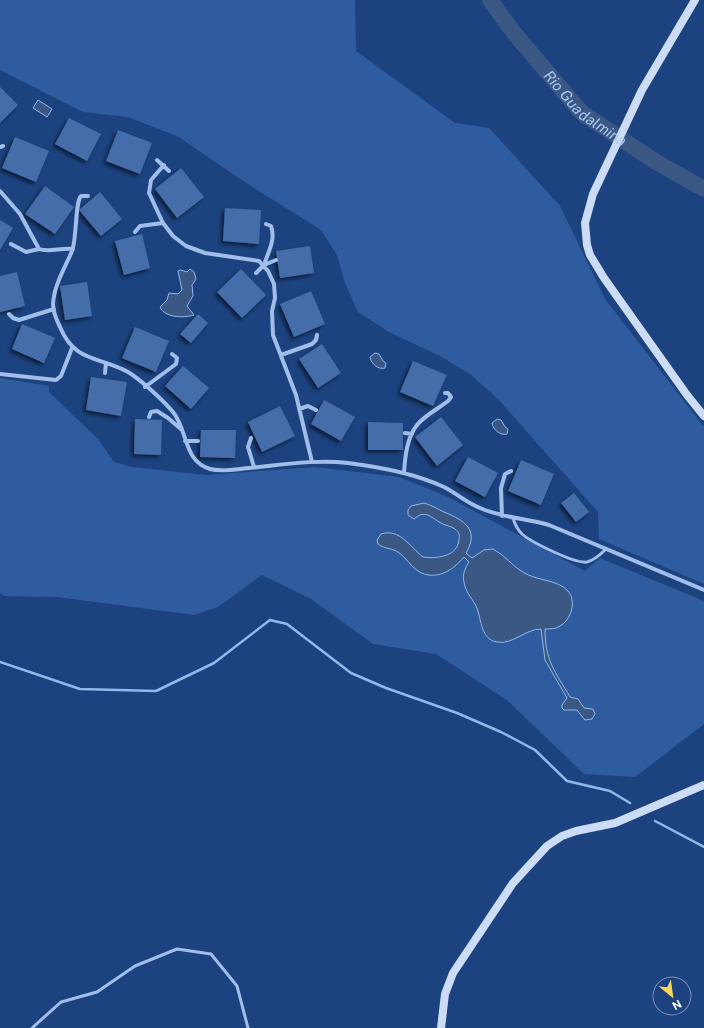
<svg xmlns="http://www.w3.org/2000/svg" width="704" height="1028" font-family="'Public Sans',sans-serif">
<defs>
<filter id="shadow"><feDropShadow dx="-2.5" dy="2.5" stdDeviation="2" flood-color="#0009"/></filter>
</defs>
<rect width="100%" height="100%" fill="#1c4380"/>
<path fill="#2f5c9f" d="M 0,0 L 355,0 L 356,51 L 455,123 L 489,128 L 560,206 L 605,299 L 704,427 L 704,584 L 599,539 L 598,512 L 498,399 L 470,374 L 440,356 L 389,332 L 358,312 L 345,283 L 337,255 L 321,230 L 237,177 L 179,137 L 128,117 L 83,112 L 0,70 Z
M 0,378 L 49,386 L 49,392 L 98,439 L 114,462 L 132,467 L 207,475 L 315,467 L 399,477 L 448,497 L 585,571 L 600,558 L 704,601 L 704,724 L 635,777 L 584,774 L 507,700 L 436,654 L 373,644 L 311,599 L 262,575 L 218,607 L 194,615 L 57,597 L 5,596 L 0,593 Z"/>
<path fill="#3b5885" stroke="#93b8eb" d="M 38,100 L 52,109 L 47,117 L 33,108 Z
M 190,269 L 194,272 L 196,279 L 192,285 L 193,296 L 187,306 L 194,315 C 183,318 165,318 160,307 L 167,300 L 169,293 L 178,294 L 182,290 L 178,271 L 181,270 L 187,272 Z
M 375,353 L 379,354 L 383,361 L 386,363 L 385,368 C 379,370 371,364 370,357 Z
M 497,419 L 501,420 L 505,427 L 508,429 L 507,434 C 501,436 493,430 492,423 Z
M 424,503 C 431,505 438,509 444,512 C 464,520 480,530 466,553 L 472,558 L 484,550 L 493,549 C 505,555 512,566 523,572 C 536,581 557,579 568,591 C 577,601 571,620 560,626 C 556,629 550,629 545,629 C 545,661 555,671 570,697 L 578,699 L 584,708 L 593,709 L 595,714 L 592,719 L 585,720 L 577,710 L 564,710 L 562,708 L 562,705 L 567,698 L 545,660 L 541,629 C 525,629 513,645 497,642 C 479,639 482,616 475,604 C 471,597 465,591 464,582 C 462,575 465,568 469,562 L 464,557 C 453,570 436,582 418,571 C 410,566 406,557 398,552 C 392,548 384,549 378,544 L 377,540 L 381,534 C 400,528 410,547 423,557 C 436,559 457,557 459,540 C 460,535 459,532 455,529 C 451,526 447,526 443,524 C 432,519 426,508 414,519 L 408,515 L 408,510 L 411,506 Z"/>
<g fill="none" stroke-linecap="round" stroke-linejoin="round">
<path stroke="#93b8eb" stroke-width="2.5" d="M 0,662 L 80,689 L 156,691 L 214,663 L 270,620 L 287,624 L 351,673 L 386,688 L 457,713 L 501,732 L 535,750 L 567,781 L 610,791 L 630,803
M 655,821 L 704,847"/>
<path stroke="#3b5885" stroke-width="16" id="s1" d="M 490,0 L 514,33 L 582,113 L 656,162 L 704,189"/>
</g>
<path fill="#446daa" filter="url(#shadow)" d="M 0,87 L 18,105 L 0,123 Z
M 69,118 L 101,134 L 87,161 L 55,144 Z
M 118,130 L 152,143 L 140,174 L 106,161 Z
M 15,137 L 49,151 L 36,182 L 2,168 Z
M 181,168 L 204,197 L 177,218 L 155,189 Z
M 45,186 L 74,207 L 55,234 L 25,214 Z
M 100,192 L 122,219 L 101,236 L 79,210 Z
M 225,208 L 261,210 L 259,244 L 223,241 Z
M 0,220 L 13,228 L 0,250 Z
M 142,234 L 150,268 L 124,275 L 115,241 Z
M 310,246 L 314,273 L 280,278 L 276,251 Z
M 241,269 L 266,295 L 242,318 L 217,292 Z
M 17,272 L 25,306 L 0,312 L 0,276 Z
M 87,282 L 92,316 L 65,320 L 60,286 Z
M 311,291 L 325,324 L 294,337 L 280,304 Z
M 198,314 L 208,323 L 191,343 L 180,334 Z
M 22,324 L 55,338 L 44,363 L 12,349 Z
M 135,327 L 169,341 L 156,372 L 122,358 Z
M 322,344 L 341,373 L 318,388 L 299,359 Z
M 413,361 L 447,375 L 433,406 L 400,392 Z
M 183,366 L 209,388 L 191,409 L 165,386 Z
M 91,377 L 127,382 L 121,416 L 86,410 Z
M 324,400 L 355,417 L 341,441 L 311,424 Z
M 280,406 L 295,436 L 262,452 L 248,422 Z
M 441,417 L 463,445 L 437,466 L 415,437 Z
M 135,419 L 162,420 L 161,455 L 134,454 Z
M 368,422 L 403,423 L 403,450 L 368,450 Z
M 201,430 L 236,430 L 235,458 L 200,457 Z
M 468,457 L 498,473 L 485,497 L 455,481 Z
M 521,460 L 554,474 L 541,505 L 508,491 Z
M 574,493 L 589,512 L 576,522 L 561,503 Z"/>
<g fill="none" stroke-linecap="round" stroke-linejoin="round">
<path stroke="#a0bee9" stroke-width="3" d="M 513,518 C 515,525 517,529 522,534 C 531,542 575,564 587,562 C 594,560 600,555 605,550
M 32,1028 L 61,1002 L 97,992 L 135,966 L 177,949 L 211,954 L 237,986 L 248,1028"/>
<path stroke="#a0bee9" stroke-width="4" d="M 0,147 L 3,146
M 157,160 L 169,171
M 164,165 L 151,180 L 149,193 L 163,223 L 173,236 L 186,246 L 205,253 L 259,261 L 268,271 L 274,284 L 275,298 L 272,311 L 273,335 L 296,395 L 312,462
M 0,191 L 20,214 L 39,249 C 49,253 62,247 73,249
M 88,196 L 81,196 C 75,202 77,238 72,251 C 65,268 54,285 53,304 C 53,311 57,321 60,327 C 75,363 99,356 128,372 C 141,380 163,400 173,412 C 188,430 183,461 210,469 C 222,472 237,469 249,468 C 281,465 316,459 348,463 C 380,467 414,473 444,487 C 456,493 467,503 480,508 C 502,518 526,518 549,525 L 704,590
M 135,232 L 140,226 L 163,223
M 11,244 L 26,252 L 39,249
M 264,265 C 268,252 276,240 271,226 L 266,224
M 256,273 L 264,265 L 276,260
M 9,314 L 13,318 L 19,320 L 54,309
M 281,355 L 312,344 L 316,340 L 317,335
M 105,373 L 106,363
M 0,374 L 56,380 L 61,376 L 72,348
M 145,387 L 176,364 L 177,358 L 172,354
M 299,409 L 308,406 L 316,410
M 149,417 L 151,412 L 157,411 L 168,418 L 182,430
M 405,433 L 412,434
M 251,438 L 248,447 L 254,467
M 185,441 L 198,441
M 404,473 C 405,457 407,437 417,425 C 425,415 438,409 448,401 L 451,397 L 448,393 L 445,393
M 502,516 L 501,488 L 505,474 L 511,471"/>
<path stroke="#ccdcf7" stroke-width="8" d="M 695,0 L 642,90 L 593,194 L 585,223 L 587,245 L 590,255 L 604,278 L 687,395 L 704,416
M 441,1028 L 445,994 L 453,973 L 513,883 L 547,846 L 562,836 L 576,831 L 615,823 L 704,785"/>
</g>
<g text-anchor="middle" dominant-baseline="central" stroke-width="3.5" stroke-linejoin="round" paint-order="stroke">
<g font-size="15" font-style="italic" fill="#acc8f1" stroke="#1c4380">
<text stroke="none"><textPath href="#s1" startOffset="145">Rio Guadalmina</textPath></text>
</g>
</g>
<g transform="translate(672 996) rotate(151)"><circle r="19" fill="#1c4380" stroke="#778eb3"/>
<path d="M0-3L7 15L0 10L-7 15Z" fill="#fad45e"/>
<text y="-6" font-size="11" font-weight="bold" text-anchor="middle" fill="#ffffff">N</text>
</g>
</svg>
